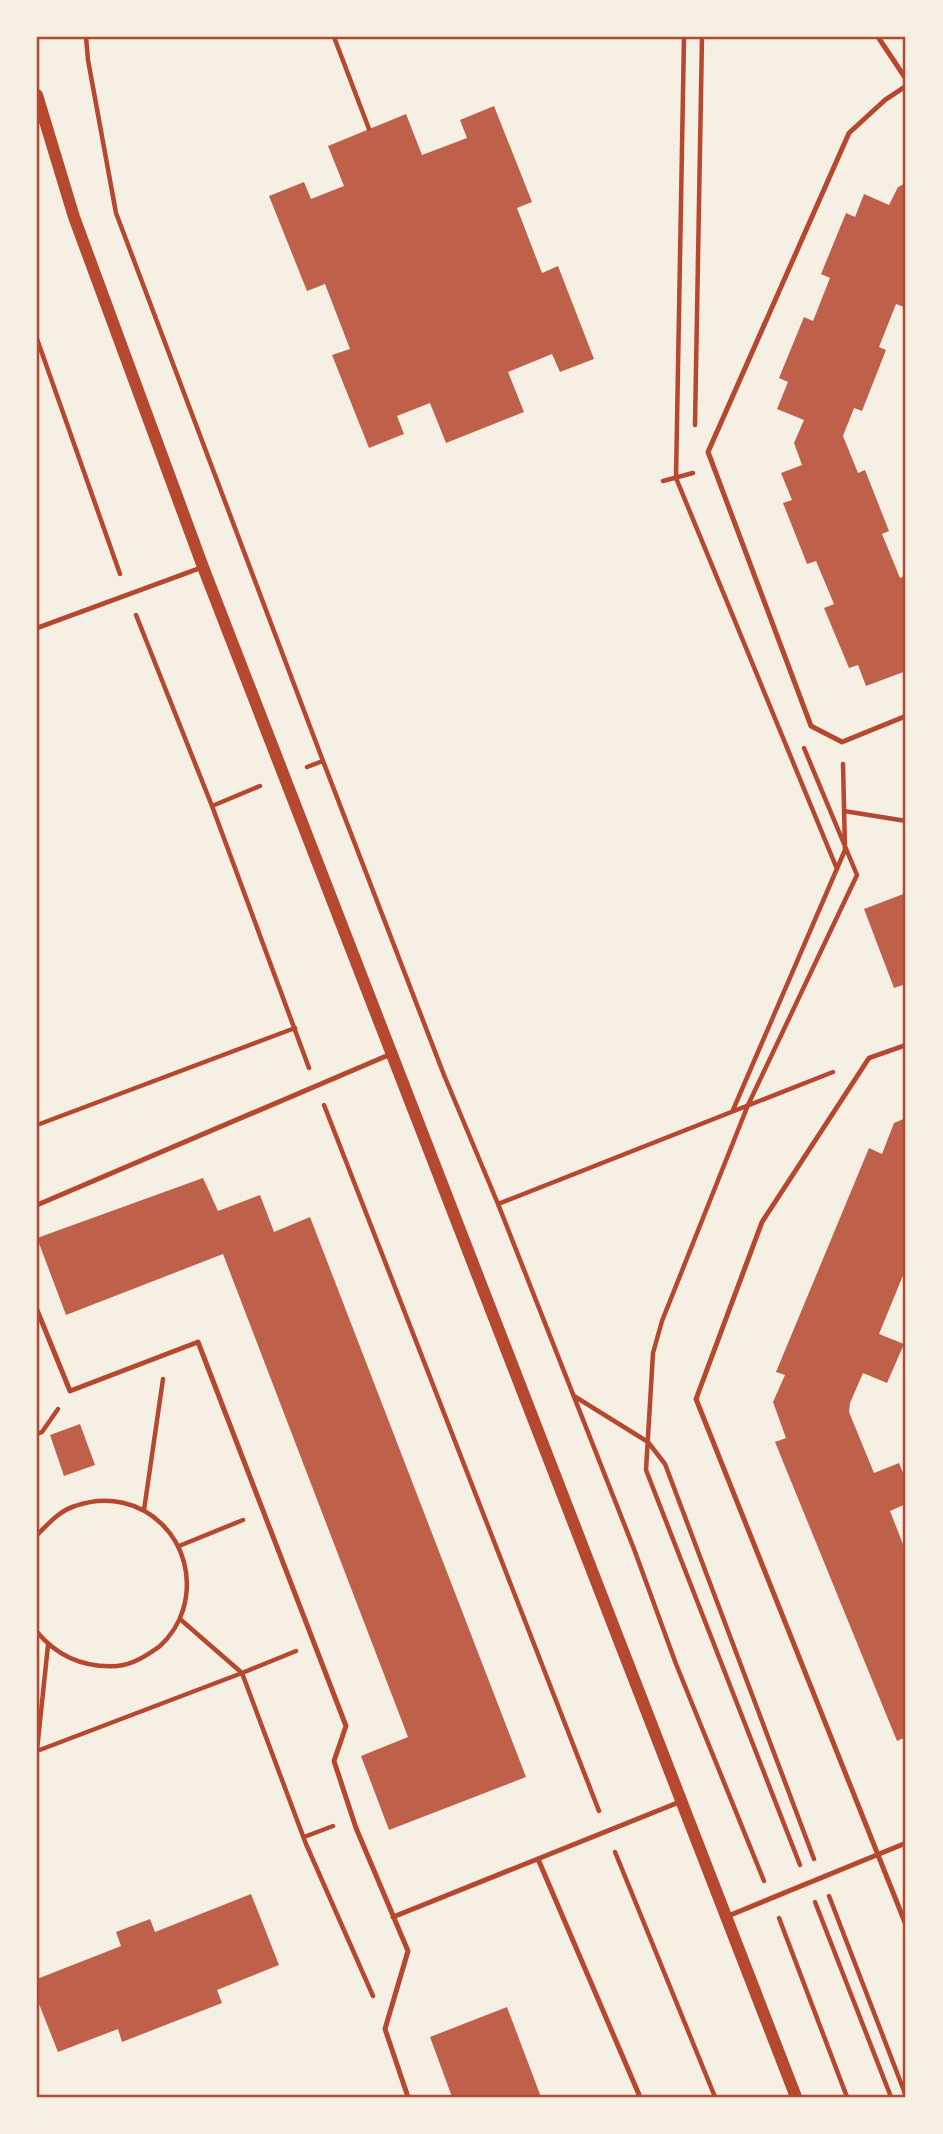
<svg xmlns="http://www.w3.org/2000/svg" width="943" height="2134" font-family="'Open Sans',sans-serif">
<rect width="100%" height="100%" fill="#f6efe4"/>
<path fill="#bf614a" d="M 494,106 L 532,202 L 517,208 L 542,273 L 558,266 L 594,359 L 560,372 L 552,354 L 508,372 L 524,412 L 446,443 L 430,403 L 397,416 L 404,434 L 369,448 L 332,355 L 350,349 L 325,284 L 307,291 L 269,196 L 304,182 L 311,199 L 344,186 L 328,146 L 406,114 L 422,155 L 467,138 L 460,120 Z
M 906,183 L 906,300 L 904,307 L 896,304 L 879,347 L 886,350 L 862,411 L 854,408 L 843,436 L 858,473 L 865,470 L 889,531 L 882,534 L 900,578 L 906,575 L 906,671 L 866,686 L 858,665 L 849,668 L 824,608 L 834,604 L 816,561 L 807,564 L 783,503 L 792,500 L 781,473 L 802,465 L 794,443 L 804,420 L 777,409 L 788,382 L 779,378 L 804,317 L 813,321 L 830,278 L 821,274 L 846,213 L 855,217 L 864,194 L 889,205 L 898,187 Z
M 906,893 L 906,984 L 894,988 L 864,909 Z
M 906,1118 L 906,1268 L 879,1334 L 904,1344 L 887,1383 L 863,1373 L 850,1403 L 849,1412 L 874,1473 L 899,1463 L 906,1480 L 906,1504 L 890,1511 L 906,1552 L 906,1737 L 897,1741 L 775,1442 L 786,1438 L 773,1402 L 785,1375 L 776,1372 L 869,1148 L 882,1154 L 894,1123 Z
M 203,1178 L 218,1211 L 260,1195 L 274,1232 L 310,1217 L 526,1777 L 389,1830 L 361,1756 L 408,1737 L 223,1254 L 66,1315 L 37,1238 Z
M 80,1424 L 95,1465 L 64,1476 L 50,1435 Z
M 251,1894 L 279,1965 L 217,1990 L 222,2003 L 122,2042 L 118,2029 L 58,2052 L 37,1999 L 37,1979 L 121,1946 L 116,1932 L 150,1919 L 155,1932 Z
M 507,2007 L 541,2097 L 452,2097 L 430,2037 Z"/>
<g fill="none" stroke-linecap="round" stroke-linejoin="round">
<path stroke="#b5482f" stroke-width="4.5" d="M 86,37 L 88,60 L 116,213 L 323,761 L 444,1075 L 498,1204 L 634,1549 L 676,1664 L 764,1881
M 334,37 L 369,129
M 684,37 L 676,478 L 837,869
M 37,339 L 120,574
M 695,425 L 702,37
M 663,481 L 693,473
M 136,615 L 212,806 L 309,1068
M 307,767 L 323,761
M 212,806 L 260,786
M 844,811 L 906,821
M 324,1105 L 599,1811
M 733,1110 L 845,850 L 843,764
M 37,1125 L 295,1028
M 498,1204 L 833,1072
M 574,1396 L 648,1442 L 665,1464 L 814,1859
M 37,1434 L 42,1432 L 58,1409
M 144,1510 L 163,1379
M 37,1535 C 48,1524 59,1511 75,1506 C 142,1482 203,1543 183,1610 C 179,1623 170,1637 160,1646 C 147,1655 133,1665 117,1666 C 84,1668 58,1657 37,1632
M 179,1546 L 243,1520
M 296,1651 L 242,1673 L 306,1844 L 373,1996
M 37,1750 L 48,1645
M 37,1751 L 242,1673 L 180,1619
M 304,1837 L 333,1826
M 615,1852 L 715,2097
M 800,1865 L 646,1470 L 653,1353 L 662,1321 L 748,1105 L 857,875 L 804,748
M 829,1896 L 906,2096
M 815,1902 L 891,2097
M 779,1918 L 847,2097"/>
<path stroke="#b5482f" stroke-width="5" d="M 878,37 L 906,79
M 906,86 L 885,100 L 849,133 L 708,452 L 811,726 L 842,742 L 906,716
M 37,628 L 203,567
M 906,1045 L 869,1058 L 762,1222 L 696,1399 L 906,1925
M 37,1205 L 391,1054
M 37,1310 L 70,1391 L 198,1342 L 346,1726 L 334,1761 L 356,1828 L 408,1951 L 385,2029 L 408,2097
M 538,1859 L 640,2097
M 728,1916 L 906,1843
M 393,1917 L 682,1801"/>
<path stroke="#b5482f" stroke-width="12" d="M 37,95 L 74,217 L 203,567 L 796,2097"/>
</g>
<rect width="943" height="2134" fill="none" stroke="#f6efe4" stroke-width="77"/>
<rect x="38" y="38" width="866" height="2058" fill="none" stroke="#b5482f" stroke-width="2.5"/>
</svg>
